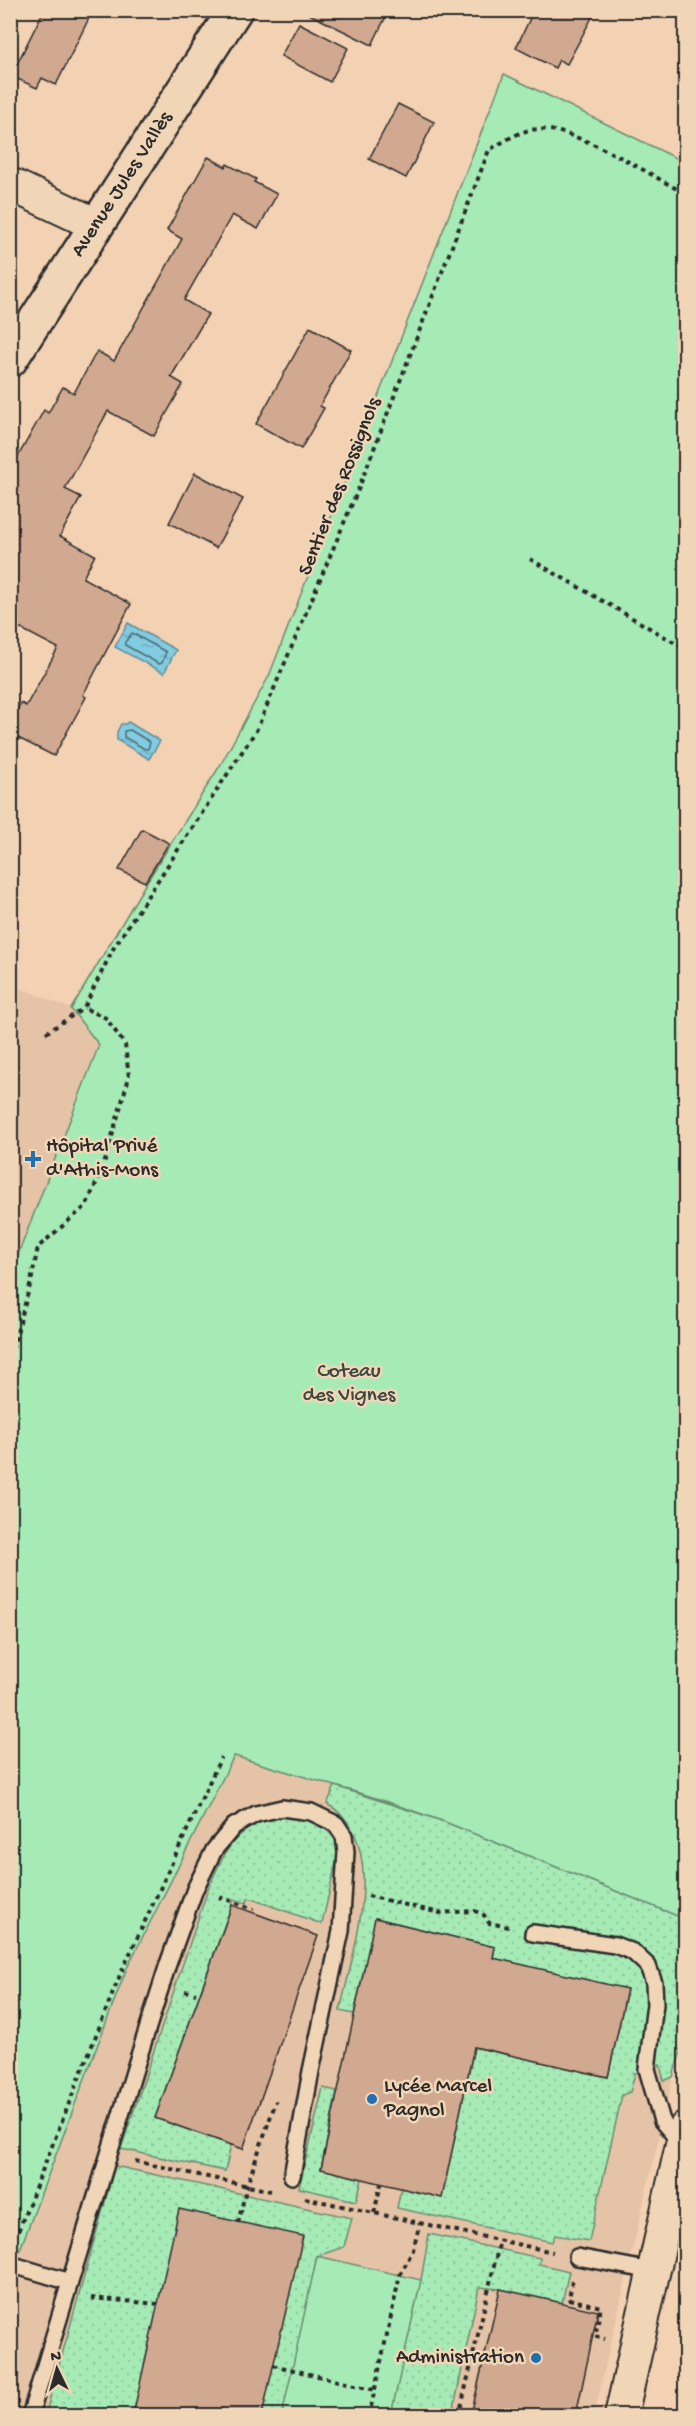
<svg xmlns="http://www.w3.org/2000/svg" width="696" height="2426" font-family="'Gochi Hand',sans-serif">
<defs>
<pattern id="grass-dots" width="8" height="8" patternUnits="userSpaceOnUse" patternTransform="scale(1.5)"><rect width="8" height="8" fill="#a6ebb6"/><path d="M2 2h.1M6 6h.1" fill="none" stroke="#8fca9d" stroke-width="1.8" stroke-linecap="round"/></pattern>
<pattern id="water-ripples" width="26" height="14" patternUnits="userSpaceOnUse" patternTransform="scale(1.5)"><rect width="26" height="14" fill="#82cce2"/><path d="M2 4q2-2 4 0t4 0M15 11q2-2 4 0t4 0" fill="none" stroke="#70afc2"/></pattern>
</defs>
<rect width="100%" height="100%" fill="#f3d2b3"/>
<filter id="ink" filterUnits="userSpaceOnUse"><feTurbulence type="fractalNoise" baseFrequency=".0167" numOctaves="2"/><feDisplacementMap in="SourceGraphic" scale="12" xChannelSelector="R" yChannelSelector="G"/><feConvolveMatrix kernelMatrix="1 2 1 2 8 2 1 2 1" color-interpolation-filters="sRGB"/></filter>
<g filter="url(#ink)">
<path fill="#e5c3a6" d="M 11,984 L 71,1009 L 99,1045 L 11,1273 Z
M 234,1756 L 376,1798 L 685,1919 L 685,2037 L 673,2077 L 594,2415 L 11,2416 L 10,2313 L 14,2265 L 126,1970 Z"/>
<path fill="url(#grass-dots)" stroke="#688b70" stroke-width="1.5" d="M 335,1786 L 445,1822 L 685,1919 L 685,2037 L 673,2077 L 664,2081 L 660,2065 L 635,2073 L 630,2092 L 622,2095 L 589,2241 L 555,2235 L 552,2242 L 397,2208 L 401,2188 L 442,2197 L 474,2047 L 608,2077 L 627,1989 L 493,1958 L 495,1947 L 376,1918 L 354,2014 L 340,2011 C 352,1955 392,1839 327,1804 Z
M 278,1817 C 307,1817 322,1819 338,1844 L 337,1858 L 322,1924 L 249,1898 L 246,1903 L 234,1899 L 155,2118 L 231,2145 L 225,2171 L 121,2149 L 208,1889 C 225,1851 235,1826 278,1817 Z
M 323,2088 L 337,2091 L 321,2169 L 362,2179 L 356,2201 L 299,2188 Z
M 115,2166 L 352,2218 L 344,2247 L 317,2256 L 285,2415 L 45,2416 Z
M 429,2234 L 540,2258 L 539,2264 L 569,2271 L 562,2303 L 500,2289 L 479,2287 L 453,2412 L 470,2415 L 389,2416 L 418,2280 L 421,2280 Z"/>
<path fill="#a6ebb6" stroke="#688b70" stroke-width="1.5" d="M 504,74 L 682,161 L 685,154 L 685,1919 L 445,1822 L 376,1798 L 234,1756 L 126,1970 L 14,2265 L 11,2313 L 11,1273 L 99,1045 L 71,1009 L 146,883 L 221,764 L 269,676 Z
M 317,2256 L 421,2280 L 391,2415 L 282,2415 Z"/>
<path fill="url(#water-ripples)" stroke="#5f8c99" stroke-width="1.5" d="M 128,623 L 176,650 L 164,673 L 115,647 Z
M 128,722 L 160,741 L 149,759 L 117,740 L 117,732 L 121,724 L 126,724 Z"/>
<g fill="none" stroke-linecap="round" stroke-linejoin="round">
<path stroke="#4e6b74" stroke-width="1.5" d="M 132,633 L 166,652 L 162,663 L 159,664 L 125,645 L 125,642 Z
M 130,730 L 150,742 L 148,749 L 145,749 L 124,737 L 124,731 Z"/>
</g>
<path fill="#d1a991" stroke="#2b2b2b" stroke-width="1.5" d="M 44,10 L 93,10 L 56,85 L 42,78 L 37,88 L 11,76 Z
M 301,10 L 389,10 L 372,45 Z
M 534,10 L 596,10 L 567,64 L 559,60 L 555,68 L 516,48 Z
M 299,23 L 348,48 L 330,82 L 281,56 Z
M 398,104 L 434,122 L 406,178 L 369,159 Z
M 208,157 L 226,167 L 227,164 L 256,179 L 254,182 L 277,194 L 258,229 L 232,215 L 184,300 L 208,314 L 171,377 L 183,384 L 154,436 L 108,411 L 65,489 L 81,497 L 60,536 L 95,555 L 83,578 L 131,604 L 83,695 L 86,697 L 54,756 L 10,734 L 10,722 L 21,703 L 26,706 L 58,648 L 10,623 L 10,471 L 44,410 L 48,413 L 63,387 L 74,393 L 97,351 L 114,361 L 182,239 L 167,230 Z
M 310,327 L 351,350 L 320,406 L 324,408 L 301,449 L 256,424 Z
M 195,473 L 243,499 L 216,548 L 169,523 Z
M 142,829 L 169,843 L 145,882 L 119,870 Z
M 232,1905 L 318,1936 L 243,2149 L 155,2118 Z
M 375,1918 L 495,1947 L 493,1958 L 627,1989 L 608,2077 L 474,2047 L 442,2198 L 321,2169 Z
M 179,2209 L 303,2236 L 262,2415 L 133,2415 Z
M 500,2289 L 598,2311 L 576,2415 L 471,2415 Z"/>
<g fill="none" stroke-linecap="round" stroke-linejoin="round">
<g stroke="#2b2b2b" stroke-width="20">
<path id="lane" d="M 533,1933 L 615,1945 L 633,1952 L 648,1966 L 654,1983 L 655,2004 L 647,2069 L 662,2121 L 682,2144
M 577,2257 L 652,2271
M 10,2264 L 70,2282 L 137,2062 L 168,1964 L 195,1889 L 214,1850 L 234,1826 L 256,1814 L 282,1808 L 311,1812 L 336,1824 L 344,1836 L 346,1852 L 341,1931 L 311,2071 L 292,2176
M 30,2416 L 70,2282"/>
</g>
<g stroke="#2b2b2b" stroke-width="36">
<path id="street" d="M 10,184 L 97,225
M 621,2416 L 686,2127"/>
</g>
<g stroke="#2b2b2b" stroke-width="38">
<path id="secondary" d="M 10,360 L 235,10"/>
</g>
<path stroke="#2b2b2b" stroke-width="4" stroke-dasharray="4.5 4.5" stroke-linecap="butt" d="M 530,559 L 686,649
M 46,1033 L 84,1008
M 10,1358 L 31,1282 L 38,1247 L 86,1206 L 103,1168 L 129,1077 L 125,1045 L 106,1018 L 84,1008 L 113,949 L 257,729 L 360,485 L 489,150 C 500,144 513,135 526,131 C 564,118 650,175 686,194
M 368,1896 L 440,1913 L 475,1911 L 484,1915 L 489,1923 L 509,1927
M 219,1897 L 254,1909
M 185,1991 L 196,1994
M 135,2161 L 271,2191
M 305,2198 L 553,2252
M 374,2213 L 381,2184
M 238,2223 L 247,2185 L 276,2101
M 15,2239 L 120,1975 L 221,1757
M 572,2281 L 569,2299 L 601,2307 L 595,2336 L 605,2339
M 91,2298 L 158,2304
M 273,2365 L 375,2390
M 369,2416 L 400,2275 L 413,2250 L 420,2223
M 459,2416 L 500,2240"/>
<use href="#lane" stroke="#f0d6b7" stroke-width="15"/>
<use href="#street" stroke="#f0d6b7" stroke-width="32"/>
<use href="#secondary" stroke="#f0d6b7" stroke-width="33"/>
</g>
</g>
<g fill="#1f6fb2" stroke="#f0d6b7" stroke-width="2">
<path d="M30 1150h6v6h6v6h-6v6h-6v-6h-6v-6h6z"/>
<circle cx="372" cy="2099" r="6"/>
<circle cx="536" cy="2358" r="6"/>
</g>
<g text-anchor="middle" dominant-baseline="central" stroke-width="5" stroke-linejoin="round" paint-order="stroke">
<g font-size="21" fill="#2b2b2b" stroke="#f0d6b7">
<text transform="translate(123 185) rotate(-57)">Avenue Jules Vallès</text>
<text transform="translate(341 487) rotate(-68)">Sentier des Rossignols</text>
</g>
<g font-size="21" fill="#2b2b2b" stroke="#f0d6b7" text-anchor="start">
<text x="46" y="1147">Hôpital Privé<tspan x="46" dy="24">d'Athis-Mons</tspan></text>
<text x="384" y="2087">Lycée Marcel<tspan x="384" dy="24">Pagnol</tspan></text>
<text x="524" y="2358" text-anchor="end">Administration</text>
</g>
<g font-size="21" fill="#3d4840" stroke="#f0d6b7">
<text x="349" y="1372">Coteau<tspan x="349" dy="24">des Vignes</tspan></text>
</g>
</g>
<rect width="696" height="2426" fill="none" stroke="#f0d6b7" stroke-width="36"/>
<rect x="18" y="18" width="660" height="2390" fill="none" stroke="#2b2b2b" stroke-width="2" filter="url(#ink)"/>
<g transform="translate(57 2369) rotate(355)" stroke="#f0d6b7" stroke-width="4.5" paint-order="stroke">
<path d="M0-4.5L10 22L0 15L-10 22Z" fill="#2b2b2b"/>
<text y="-9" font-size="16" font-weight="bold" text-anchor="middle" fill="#2b2b2b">N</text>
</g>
</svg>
